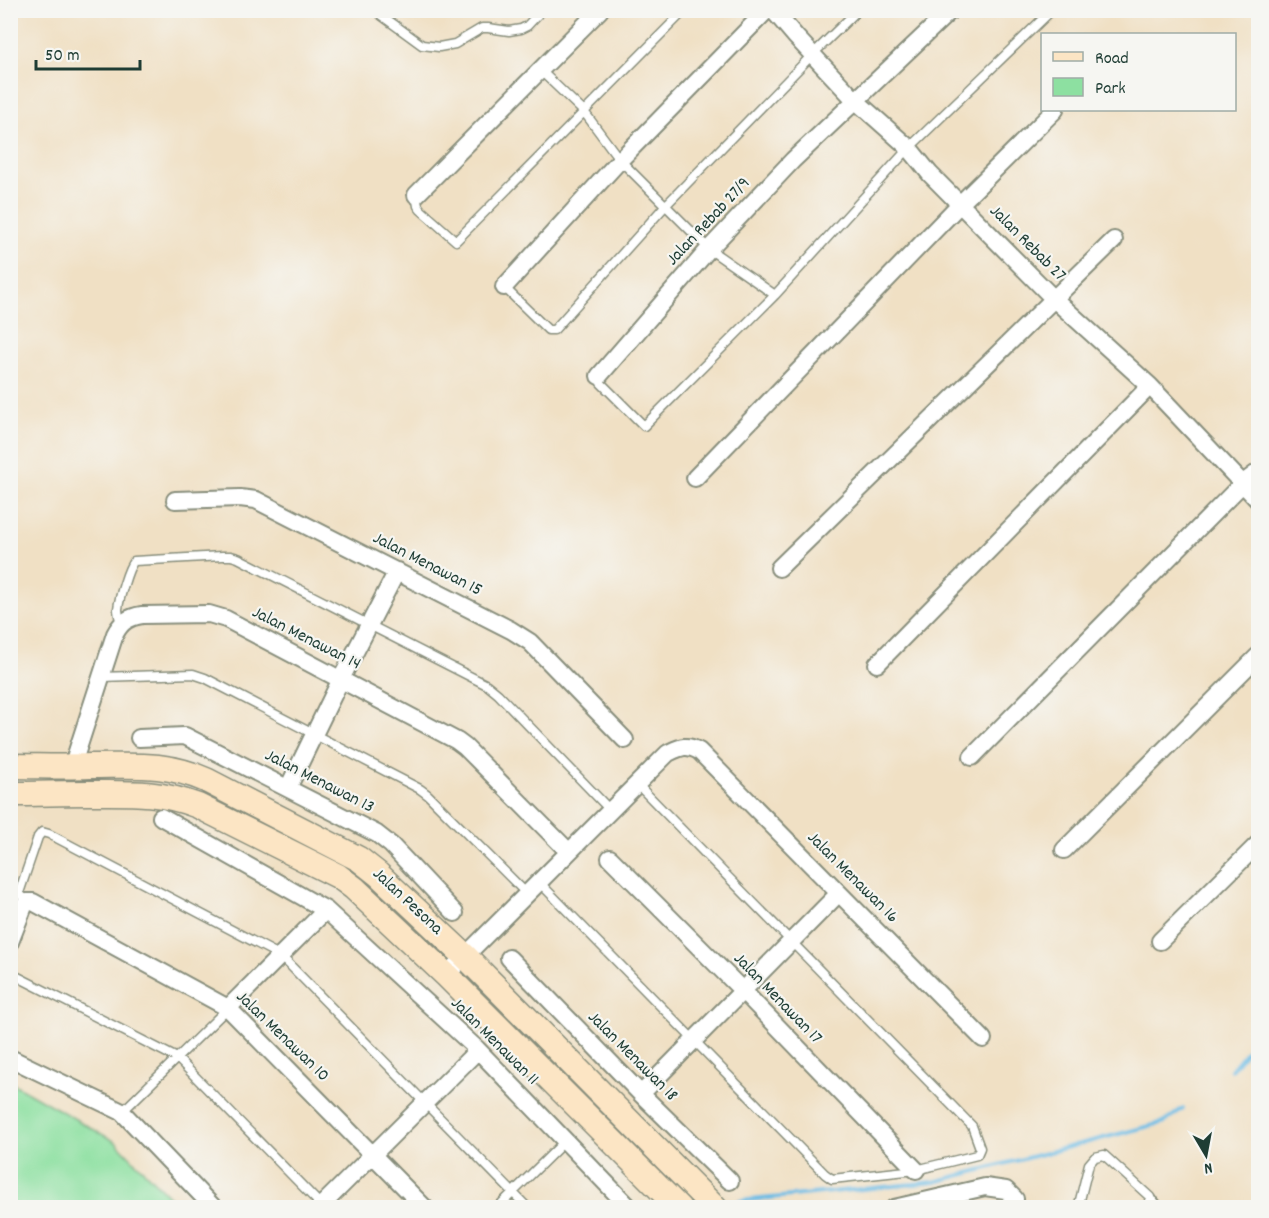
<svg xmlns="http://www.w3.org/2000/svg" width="1269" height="1218" font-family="Dekko,sans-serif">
<rect width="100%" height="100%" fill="#f6f6f2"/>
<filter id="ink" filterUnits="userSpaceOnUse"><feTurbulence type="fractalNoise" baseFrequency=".0167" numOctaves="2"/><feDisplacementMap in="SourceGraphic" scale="12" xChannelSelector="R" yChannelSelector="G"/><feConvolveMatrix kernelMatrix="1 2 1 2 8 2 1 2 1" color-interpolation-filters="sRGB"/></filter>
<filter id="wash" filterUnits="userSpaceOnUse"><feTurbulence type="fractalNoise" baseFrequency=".008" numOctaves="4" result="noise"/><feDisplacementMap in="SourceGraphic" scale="24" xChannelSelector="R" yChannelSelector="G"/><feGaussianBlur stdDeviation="1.35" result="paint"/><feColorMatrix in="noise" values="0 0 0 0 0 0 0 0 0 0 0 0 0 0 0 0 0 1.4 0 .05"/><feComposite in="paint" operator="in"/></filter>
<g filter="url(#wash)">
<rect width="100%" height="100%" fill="#f0e0c4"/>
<path fill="#8de0a1" stroke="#568e6a" stroke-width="1.5" d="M 10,1082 L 116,1142 L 179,1207 L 11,1207 Z"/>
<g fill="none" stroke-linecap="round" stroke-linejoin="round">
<path stroke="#6abce5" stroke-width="4" d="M 1231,1070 L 1254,1042 L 1258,1033
M 739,1201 L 934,1182 L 1165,1122 L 1183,1108"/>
</g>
</g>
<g filter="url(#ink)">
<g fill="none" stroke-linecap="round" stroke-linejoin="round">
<g stroke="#888e7c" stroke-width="11">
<path id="lane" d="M 382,10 L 381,15 L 422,45 L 439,47 L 455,44 L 482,28 L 488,28 L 509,31 L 521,29 L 527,26 L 542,10
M 540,70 L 585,113 L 620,160 L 709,249 L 775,295
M 416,195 L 418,206 L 421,210 L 456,241 L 685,10
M 504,287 L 548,330 L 554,330 L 665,206 L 812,55 L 858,10
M 599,376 L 601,383 L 644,426 L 775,295 L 909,148 L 1052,10
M 121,624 C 120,619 118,614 118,609 C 119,599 128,567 134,561 L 222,556 L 231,556 L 238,558 L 487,685 L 498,694 L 611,811
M 101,677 L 193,674 L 205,678 L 420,789 L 428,795 L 527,894
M 539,882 L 825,1174 L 832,1179 L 916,1170 L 977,1155 L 980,1148 L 972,1126 L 637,784
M 27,902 L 19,893 L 38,837 L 42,832 L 49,834 L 281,956 L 528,1208
M 10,973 L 177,1058 L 323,1207
M 122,1112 L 228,1008
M 497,1208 L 565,1141
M 1078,1208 L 1089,1164 L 1095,1157 L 1104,1155 L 1150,1197 L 1152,1205"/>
</g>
<g stroke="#888e7c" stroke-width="20">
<path id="street" d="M 773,10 L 796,37 L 855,100 L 909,148 L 930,174 L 1053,298 L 1150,386 L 1258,500
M 416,195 L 600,10
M 504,287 L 620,160 L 767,10
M 599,376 L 709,249 L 793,160 L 951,10
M 695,478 L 960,204 L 1055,110
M 175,500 L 240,498 L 256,500 L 511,630 L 530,642 L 625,740
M 779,568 L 1114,240
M 877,664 L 1150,386
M 139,738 L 185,736 L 377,834 L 391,845 L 455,913
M 972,757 L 1242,484 L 1258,472
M 72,767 L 115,634 C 121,622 129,617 142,615 L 209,614 L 226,619 L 457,741 L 465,747 L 569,852
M 288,788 L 341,679 L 397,571
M 161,817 L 326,910 L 477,1049 L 630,1208
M 1064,850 L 1258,656
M 610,858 L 743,991 L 916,1170
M 1160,941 L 1258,844
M 10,942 L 24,906 L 27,902 L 33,902 L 228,1008 L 425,1208
M 509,958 L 641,1094 L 730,1181
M 446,975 L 668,753 C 681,747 686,744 699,751 L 983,1039
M 228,1008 L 326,910
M 10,1058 L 122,1112 L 214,1208
M 641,1094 L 839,893
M 319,1208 L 470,1058 L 477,1049
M 894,1208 L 985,1187 L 1006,1190 L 1015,1199 L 1013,1208
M 1151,1208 L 1152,1205"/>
</g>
<g stroke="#888e7c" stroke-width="27">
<path id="secondary" d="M 10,766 C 37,766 64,767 90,766 C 134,766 165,762 206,780 L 359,859 L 378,874 L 465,956 L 715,1208
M 10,794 C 37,794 63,793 89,793 C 130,793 159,791 198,806 L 338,876 L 354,888 L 446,975 L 679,1208"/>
</g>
<use href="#lane" stroke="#fff" stroke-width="8"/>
<use href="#street" stroke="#fff" stroke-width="16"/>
<use href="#secondary" stroke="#fce5c4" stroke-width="24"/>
</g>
</g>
<g text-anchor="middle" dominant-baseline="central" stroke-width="4.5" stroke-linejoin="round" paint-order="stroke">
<g font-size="18" fill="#1f3d34" stroke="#f6f6f2">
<text transform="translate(709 222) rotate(-47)">Jalan Rebab 27/9</text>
<text transform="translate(1027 244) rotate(45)">Jalan Rebab 27</text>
<text transform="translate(427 565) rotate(27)">Jalan Menawan 15</text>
<text transform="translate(306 639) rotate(27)">Jalan Menawan 14</text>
<text transform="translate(319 782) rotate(27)">Jalan Menawan 13</text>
<text transform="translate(852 878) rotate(45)">Jalan Menawan 16</text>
<text transform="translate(407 902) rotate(43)">Jalan Pesona</text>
<text transform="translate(777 999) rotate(46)">Jalan Menawan 17</text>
<text transform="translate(282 1037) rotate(44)">Jalan Menawan 10</text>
<text transform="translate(494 1042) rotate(45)">Jalan Menawan 11</text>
<text transform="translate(632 1057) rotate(45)">Jalan Menawan 18</text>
</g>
</g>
<rect width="1269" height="1218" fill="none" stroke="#f6f6f2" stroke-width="36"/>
<rect x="1041" y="33" width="195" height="78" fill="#f6f6f2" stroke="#a0aca6" stroke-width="1.5"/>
<rect x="1053" y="52" width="30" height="9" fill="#fce5c4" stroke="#a0aca6" stroke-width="1.5"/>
<text x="1095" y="63" font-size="18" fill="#1f3d34">Road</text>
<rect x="1053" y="78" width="30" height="18" fill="#8de0a1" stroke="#a0aca6" stroke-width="1.5"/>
<text x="1095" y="93" font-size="18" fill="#1f3d34">Park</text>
<g transform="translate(1206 1155) rotate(170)" stroke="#f6f6f2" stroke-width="4.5" paint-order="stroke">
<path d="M0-4.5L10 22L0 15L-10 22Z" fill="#1f3d34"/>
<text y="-9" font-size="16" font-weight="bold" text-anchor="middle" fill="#1f3d34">N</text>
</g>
<path d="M36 60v9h104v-9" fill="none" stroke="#1f3d34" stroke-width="3"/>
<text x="45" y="60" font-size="18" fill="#1f3d34" stroke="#f6f6f2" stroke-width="4.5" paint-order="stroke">50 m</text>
</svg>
